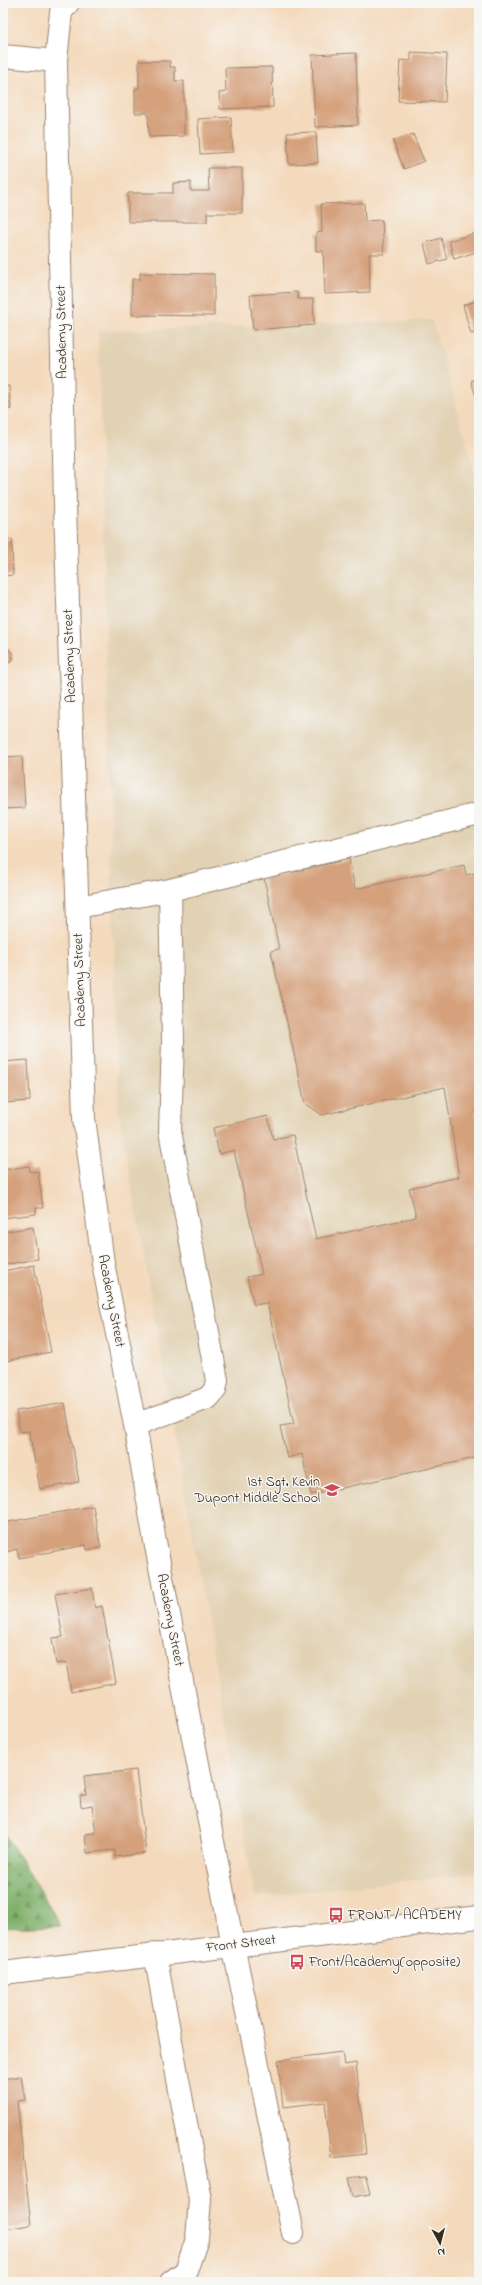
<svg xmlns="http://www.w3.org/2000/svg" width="482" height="2285" font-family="'Indie Flower',sans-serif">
<defs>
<pattern id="forest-firs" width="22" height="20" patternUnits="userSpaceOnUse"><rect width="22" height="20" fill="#7eaf68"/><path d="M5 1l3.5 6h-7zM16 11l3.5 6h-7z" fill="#688f55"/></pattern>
</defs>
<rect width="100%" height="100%" fill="#f6f6f2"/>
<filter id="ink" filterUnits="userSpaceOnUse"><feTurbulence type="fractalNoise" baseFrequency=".025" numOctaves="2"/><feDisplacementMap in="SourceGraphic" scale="8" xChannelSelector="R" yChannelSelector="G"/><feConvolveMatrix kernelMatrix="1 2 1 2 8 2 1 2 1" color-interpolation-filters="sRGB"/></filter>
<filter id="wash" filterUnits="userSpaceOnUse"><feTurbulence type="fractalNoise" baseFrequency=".012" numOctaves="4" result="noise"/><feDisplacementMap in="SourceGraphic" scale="16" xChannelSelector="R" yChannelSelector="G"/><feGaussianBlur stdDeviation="0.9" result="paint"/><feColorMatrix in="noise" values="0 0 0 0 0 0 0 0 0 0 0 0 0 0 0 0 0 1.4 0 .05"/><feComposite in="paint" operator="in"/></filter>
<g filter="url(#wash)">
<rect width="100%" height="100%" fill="#f4dabd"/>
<path fill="#e2d2b4" d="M 432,320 L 479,487 L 479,1873 L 255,1897 L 118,1107 L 98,331 Z"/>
<path fill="url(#forest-firs)" stroke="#5c6c43" d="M 3,1830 L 61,1926 L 3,1928 Z"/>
<g id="blocks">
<path fill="#d5a17d" d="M 411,52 L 447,54 L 445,102 L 398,101 L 400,60 L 411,61 Z
M 356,53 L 358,125 L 315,127 L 312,55 Z
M 139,61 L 170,61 L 170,67 L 175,67 L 175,81 L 184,81 L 184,136 L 149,137 L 148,113 L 135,113 L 135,89 L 139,88 Z
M 272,67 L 273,107 L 220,109 L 219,93 L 226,92 L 225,68 Z
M 231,117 L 233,152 L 200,154 L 198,119 Z
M 316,132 L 318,163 L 289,164 L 287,133 Z
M 413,134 L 424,161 L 404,169 L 393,141 Z
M 208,168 L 242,168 L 242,213 L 207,213 L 207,222 L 128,222 L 128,193 L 173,193 L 173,183 L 191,182 L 191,191 L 209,191 Z
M 364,203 L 365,221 L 382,220 L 384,254 L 369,254 L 370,292 L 325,294 L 323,251 L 316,251 L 316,233 L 322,232 L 321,204 Z
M 479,232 L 479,251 L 454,259 L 449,241 Z
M 441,238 L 447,259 L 429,264 L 424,243 Z
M 140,273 L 214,274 L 214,316 L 132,315 L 132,279 L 140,279 Z
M 297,292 L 298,299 L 313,299 L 314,325 L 253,330 L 250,295 Z
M 479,300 L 479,331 L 471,334 L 463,305 Z
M 479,378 L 479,405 L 471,381 Z
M 9,386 L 11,409 L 3,410 L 3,387 Z
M 12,539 L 13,575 L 3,576 L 3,540 Z
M 3,610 L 5,610 L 7,647 L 12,653 L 13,660 L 4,666 Z
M 22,756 L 25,808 L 3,809 L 3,757 Z
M 349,859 L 355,889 L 464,865 L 466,875 L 479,872 L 479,1112 L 476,1112 L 479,1132 L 479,1457 L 311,1495 L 302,1454 L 287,1458 L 280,1426 L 294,1424 L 267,1303 L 254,1305 L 247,1277 L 262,1274 L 234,1150 L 219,1154 L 213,1128 L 268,1116 L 273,1139 L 293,1135 L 316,1239 L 416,1217 L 409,1188 L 459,1177 L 445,1087 L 322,1115 L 305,1103 L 271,951 L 279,949 L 264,878 Z
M 28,1060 L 30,1101 L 3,1103 L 3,1062 Z
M 29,1166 L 30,1172 L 38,1171 L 43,1208 L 36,1208 L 36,1214 L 3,1218 L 3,1170 Z
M 33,1227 L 38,1259 L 3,1265 L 3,1232 Z
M 34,1265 L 51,1352 L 6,1361 L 3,1347 L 3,1271 Z
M 65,1403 L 79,1482 L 40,1489 L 29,1431 L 20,1432 L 16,1411 Z
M 93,1506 L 101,1548 L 87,1550 L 86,1545 L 19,1558 L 17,1549 L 7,1552 L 3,1523 Z
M 92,1588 L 95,1608 L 102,1606 L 116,1683 L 71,1692 L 66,1662 L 56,1664 L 52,1638 L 63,1637 L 55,1594 Z
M 136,1770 L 146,1853 L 115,1857 L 115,1850 L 87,1853 L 85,1834 L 96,1833 L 92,1805 L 81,1807 L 80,1796 L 86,1795 L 84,1776 Z
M 342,2052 L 344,2065 L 356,2063 L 366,2154 L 331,2158 L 325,2102 L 283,2107 L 278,2060 Z
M 21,2076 L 25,2100 L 17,2101 L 31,2225 L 3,2229 L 3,2079 Z
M 366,2175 L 370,2194 L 353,2197 L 349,2177 Z"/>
</g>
</g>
<g filter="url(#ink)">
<use href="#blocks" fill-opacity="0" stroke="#98826e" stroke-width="1"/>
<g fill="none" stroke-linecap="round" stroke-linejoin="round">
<g stroke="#98826e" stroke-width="24">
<path id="minor" d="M 68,3 L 61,12 L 56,61 L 65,505 L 84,1118 L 103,1263 L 135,1425 L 154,1536 L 233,1945 L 293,2233
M 3,56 L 56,61
M 78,907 L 170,890 L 479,814
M 135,1425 L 208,1398 L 215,1390 L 217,1380 L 170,1131 L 173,1042 L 170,890
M 155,1954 L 200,2199 L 197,2239 L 186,2271 L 171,2282"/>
</g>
<g stroke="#98826e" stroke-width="24">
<path id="major" d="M 3,1973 L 479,1917"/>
</g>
<use href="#minor" stroke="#fff" stroke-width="22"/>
<use href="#major" stroke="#fff" stroke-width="22"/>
</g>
</g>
<defs>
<g id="school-bare" transform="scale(1.2)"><path d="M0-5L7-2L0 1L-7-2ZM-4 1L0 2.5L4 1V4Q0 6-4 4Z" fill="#d1495b" stroke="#f6f6f2" stroke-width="2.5" paint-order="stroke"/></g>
<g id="bus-bare" transform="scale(1.2)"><path d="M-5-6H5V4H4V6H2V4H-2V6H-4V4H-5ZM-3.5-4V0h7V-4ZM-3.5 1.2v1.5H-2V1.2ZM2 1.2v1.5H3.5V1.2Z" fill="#d1495b" stroke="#f6f6f2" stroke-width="2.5" paint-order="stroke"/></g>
</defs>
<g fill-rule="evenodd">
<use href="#school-bare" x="332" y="1490"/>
<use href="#bus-bare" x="336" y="1915"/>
<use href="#bus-bare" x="297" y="1962"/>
</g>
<g text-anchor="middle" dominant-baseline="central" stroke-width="3" stroke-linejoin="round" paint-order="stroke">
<g font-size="14" fill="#3b2a1e" stroke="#f6f6f2">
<text transform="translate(62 332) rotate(-91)">Academy Street</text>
<text transform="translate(70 656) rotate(-92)">Academy Street</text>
<text transform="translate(80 980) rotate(-92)">Academy Street</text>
<text transform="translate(111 1301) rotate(79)">Academy Street</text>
<text transform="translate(170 1620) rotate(79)">Academy Street</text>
<text transform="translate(241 1944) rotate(-7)">Front Street</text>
</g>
<g font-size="14" fill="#3b2a1e" stroke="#f6f6f2" text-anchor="start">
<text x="320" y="1482" text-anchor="end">Ist Sgt. Kevin<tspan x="320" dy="16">Dupont Middle School</tspan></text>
<text x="348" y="1915">FRONT / ACADEMY</text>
<text x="309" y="1962">Front/Academy(opposite)</text>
</g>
</g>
<rect width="482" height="2285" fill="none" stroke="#f6f6f2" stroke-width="16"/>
<g transform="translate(440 2243) rotate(173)" stroke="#f6f6f2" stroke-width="3" paint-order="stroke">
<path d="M0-3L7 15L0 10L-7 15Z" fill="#3b2a1e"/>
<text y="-6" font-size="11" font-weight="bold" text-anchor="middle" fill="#3b2a1e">N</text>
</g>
</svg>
